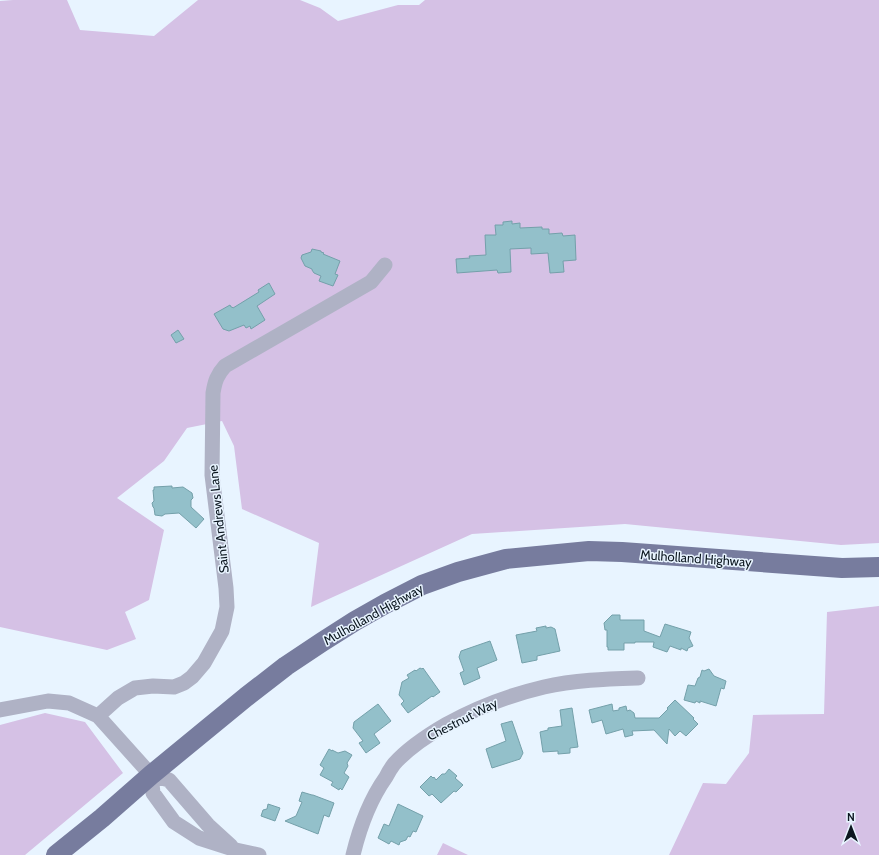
<svg xmlns="http://www.w3.org/2000/svg" width="879" height="855" font-family="Cabin,sans-serif">
<rect width="100%" height="100%" fill="#e8f4ff"/>
<path fill="#d5c1e5" d="M 13,0 L 67,0 L 80,30 L 154,36 L 198,0 L 300,0 L 320,8 L 338,21 L 398,5 L 419,5 L 425,0 L 879,0 L 879,543 L 841,545 L 625,524 L 472,534 L 311,607 L 319,543 L 242,509 L 234,446 L 222,421 L 187,428 L 164,461 L 117,498 L 164,530 L 149,600 L 125,612 L 136,639 L 107,650 L 0,627 L 0,1 Z
M 879,606 L 879,855 L 669,855 L 703,783 L 726,784 L 749,753 L 753,715 L 824,714 L 827,612 Z
M 45,713 L 85,722 L 123,773 L 25,855 L 0,855 L 0,725 Z
M 443,843 L 468,855 L 437,855 Z"/>
<path fill="#93c0ca" stroke="#74a0aa" d="M 512,221 L 512,224 L 520,223 L 520,228 L 542,227 L 542,229 L 549,229 L 549,234 L 562,233 L 563,236 L 575,235 L 576,260 L 563,261 L 564,272 L 550,273 L 548,253 L 531,254 L 531,248 L 510,249 L 511,272 L 498,273 L 497,270 L 457,273 L 456,259 L 470,258 L 469,256 L 486,255 L 485,235 L 496,235 L 495,225 L 503,225 L 503,222 Z
M 312,249 L 321,251 L 321,252 L 324,253 L 323,254 L 340,261 L 335,274 L 338,275 L 333,286 L 319,281 L 321,276 L 314,273 L 312,270 L 312,269 L 305,266 L 301,258 L 302,255 L 311,252 Z
M 269,283 L 275,294 L 257,306 L 265,320 L 251,329 L 250,326 L 246,328 L 244,325 L 229,331 L 223,329 L 214,314 L 230,305 L 231,307 L 232,307 L 233,308 L 259,292 L 258,290 Z
M 178,330 L 184,339 L 176,343 L 171,335 Z
M 172,486 L 172,488 L 183,487 L 192,493 L 193,498 L 191,500 L 191,507 L 204,519 L 196,528 L 179,513 L 165,514 L 162,516 L 155,515 L 154,508 L 153,507 L 152,503 L 154,501 L 153,490 L 154,490 L 154,487 Z
M 612,615 L 620,615 L 620,620 L 644,620 L 644,631 L 660,637 L 665,624 L 691,632 L 689,638 L 693,646 L 688,648 L 687,651 L 681,648 L 681,650 L 670,646 L 667,652 L 653,647 L 654,642 L 635,642 L 635,643 L 624,643 L 624,650 L 608,650 L 608,647 L 607,647 L 607,630 L 605,630 L 604,623 Z
M 546,626 L 546,628 L 551,627 L 555,629 L 560,651 L 537,656 L 537,660 L 522,663 L 516,635 L 537,631 L 536,628 Z
M 490,641 L 497,660 L 477,668 L 480,678 L 464,685 L 460,673 L 464,671 L 459,657 L 461,651 Z
M 420,668 L 422,669 L 423,668 L 440,692 L 433,697 L 432,696 L 408,713 L 401,704 L 404,701 L 399,695 L 402,682 L 409,678 L 407,675 L 415,670 L 416,671 Z
M 709,669 L 714,676 L 726,681 L 724,689 L 721,688 L 716,706 L 700,701 L 700,703 L 696,701 L 695,703 L 684,700 L 688,685 L 695,686 L 698,678 L 700,677 L 702,670 L 704,671 Z
M 675,700 L 694,718 L 693,719 L 698,724 L 686,736 L 680,731 L 675,736 L 669,729 L 667,744 L 654,730 L 632,731 L 633,735 L 625,737 L 623,729 L 606,734 L 602,720 L 592,723 L 589,710 L 612,704 L 613,711 L 619,710 L 619,708 L 626,706 L 627,711 L 630,710 L 634,713 L 635,718 L 659,718 L 668,709 L 667,708 Z
M 378,704 L 391,721 L 374,734 L 380,743 L 366,753 L 359,743 L 363,741 L 353,728 L 354,722 Z
M 572,708 L 578,747 L 570,748 L 570,753 L 558,754 L 558,751 L 543,752 L 540,732 L 548,730 L 548,728 L 562,726 L 560,710 Z
M 512,721 L 523,753 L 520,759 L 492,768 L 486,749 L 506,741 L 501,724 Z
M 329,749 L 332,751 L 332,750 L 338,753 L 345,751 L 352,755 L 347,763 L 348,766 L 344,773 L 349,777 L 342,790 L 340,788 L 339,790 L 331,785 L 333,782 L 320,775 L 324,768 L 320,765 Z
M 449,769 L 457,776 L 455,778 L 463,785 L 456,792 L 454,791 L 441,803 L 432,794 L 429,796 L 420,787 L 431,776 L 433,778 L 434,777 L 436,780 L 442,774 L 445,774 Z
M 302,792 L 312,795 L 313,795 L 334,803 L 329,817 L 324,815 L 318,834 L 285,821 L 296,816 L 302,802 L 299,801 Z
M 268,804 L 280,808 L 275,821 L 261,816 L 263,810 L 267,809 Z
M 398,804 L 423,816 L 416,832 L 413,831 L 410,837 L 408,836 L 406,840 L 400,842 L 399,845 L 391,841 L 389,844 L 378,838 L 384,824 L 389,826 Z"/>
<g fill="none" stroke-linecap="round" stroke-linejoin="round">
<path stroke="#afb2c5" stroke-width="15" d="M 0,710 L 48,701 L 69,703 L 98,716 L 151,775
M 98,716 L 118,698 L 135,688 L 153,686 L 174,687 L 184,683 L 192,677 L 204,663 L 222,631 L 227,607 L 226,588 L 212,475 L 213,393 C 215,381 217,375 225,366 L 371,282 L 385,265
M 151,775 L 153,793 L 174,822 L 199,838 L 236,850 L 259,855
M 151,775 L 169,780 L 208,825 L 231,846
M 353,855 C 360,826 369,801 386,777 C 388,773 391,768 394,764 C 409,747 428,735 447,724 C 478,707 510,695 544,687 C 574,680 607,679 638,678"/>
<path stroke="#777c9e" stroke-width="20" d="M 56,855 L 102,818 L 151,775 L 246,697 L 286,666 L 322,642 L 355,621 L 385,604 L 422,585 L 458,572 L 506,559 L 589,551 L 622,552 L 842,568 L 879,567"/>
</g>
<g text-anchor="middle" dominant-baseline="central" stroke-width="3" stroke-linejoin="round" paint-order="stroke">
<g font-size="13" fill="#0c1720" stroke="#e8f4ff">
<text transform="translate(218 519) rotate(-96)">Saint Andrews Lane</text>
<text transform="translate(696 558) rotate(4)">Mulholland Highway</text>
<text transform="translate(373 614) rotate(-29)">Mulholland Highway</text>
<text transform="translate(462 719) rotate(-27)">Chestnut Way</text>
</g>
</g>
<g transform="translate(851 827)" stroke="#e8f4ff" stroke-width="3" paint-order="stroke">
<path d="M0-3L7 15L0 10L-7 15Z" fill="#0c1720"/>
<text y="-6" font-size="11" font-weight="bold" text-anchor="middle" fill="#0c1720">N</text>
</g>
</svg>
